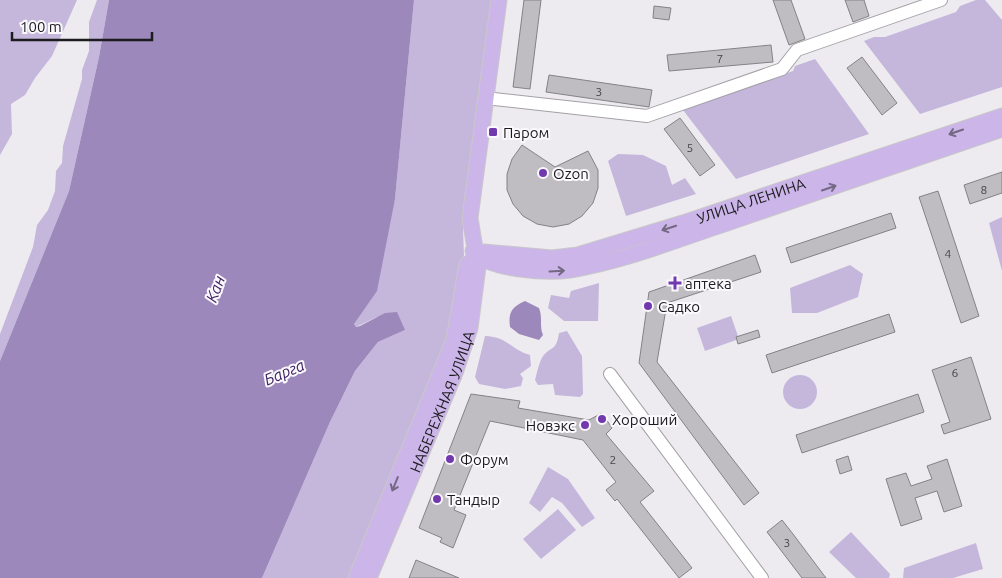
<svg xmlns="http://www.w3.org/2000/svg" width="1002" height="578" font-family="Ubuntu,sans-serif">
<rect width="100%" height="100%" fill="#edebf0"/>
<path fill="#c5b7dc" d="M 0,0 L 77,0 L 52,56 L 35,78 L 25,95 L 11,104 L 12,134 L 0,155 Z
M 97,0 L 109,0 L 99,57 L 69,191 L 0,361 L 0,334 L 33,247 L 37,225 L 48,210 L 55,191 L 56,171 L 62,163 L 63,146 L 82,79 L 82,70 L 89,51 L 89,22 Z
M 414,0 L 492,0 L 463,228 L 464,256 L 451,333 L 351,578 L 262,578 L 330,422 L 355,371 L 378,342 L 405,330 L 377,317 L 356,327 L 354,324 L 395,199 Z
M 976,0 L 985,0 L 1002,20 L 1002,87 L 920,114 L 864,41 L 874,37 L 885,37 L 956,12 L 960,6 Z
M 815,59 L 869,134 L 736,179 L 683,110 L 793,71 L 795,66 Z
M 618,154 L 643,155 L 666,166 L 672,185 L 685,178 L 696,194 L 626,216 L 608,161 Z
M 1002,217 L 1002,271 L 989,223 Z
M 850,265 L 863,274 L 858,297 L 817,313 L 792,313 L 790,288 Z
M 599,283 L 598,321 L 564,321 L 548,308 L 551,295 L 569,298 L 571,291 Z
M 731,316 L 739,339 L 705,351 L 697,328 Z
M 567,331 L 582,356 L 583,394 L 580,397 L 555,395 L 553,384 L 538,385 L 535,380 C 537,373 539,362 543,356 C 552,345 556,352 559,333 Z
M 485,336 C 508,337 510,349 530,355 L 531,366 L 520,374 L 523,378 L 521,386 L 505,389 L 479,384 L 475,377 Z
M783 392a17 17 0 1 1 34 0a17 17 0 1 1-34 0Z
M 548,467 L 568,479 L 595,518 L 582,527 L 562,503 L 552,497 L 540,512 L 529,503 Z
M 558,509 L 576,530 L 541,559 L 523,539 Z
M 851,532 L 890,574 L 889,578 L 856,578 L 829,552 Z
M 976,543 L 983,569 L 953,578 L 903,578 L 904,568 Z"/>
<path fill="#9c88bb" d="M 109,0 L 414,0 L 395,199 L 377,291 L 354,324 L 356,327 L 360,326 L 385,313 L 397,312 L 405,330 L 378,342 L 355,371 L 330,422 L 262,578 L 0,578 L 0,361 L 69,191 L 99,57 Z
M 525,301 L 539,308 C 543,318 539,326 543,335 L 539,340 L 519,334 L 510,327 C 508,312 512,307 525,301 Z"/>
<path fill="#bfbdc2" stroke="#838286" d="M 524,0 L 541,0 L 530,89 L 513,87 Z
M 773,0 L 791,0 L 805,39 L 789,45 Z
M 845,0 L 864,0 L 869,16 L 853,22 Z
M 654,6 L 671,8 L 669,20 L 653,18 Z
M 771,45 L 773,62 L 669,71 L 667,55 Z
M 862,57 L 897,103 L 882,115 L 847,68 Z
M 549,75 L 652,90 L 649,107 L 546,92 Z
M 680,118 L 715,165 L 700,176 L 664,129 Z
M 522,145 L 555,167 L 588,151 L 598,170 L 598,188 L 593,203 L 582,216 L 569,224 L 553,227 L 537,224 L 523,216 L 513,204 L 507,190 L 507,174 L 512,159 Z
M 1002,172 L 1002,193 L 970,204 L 964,185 Z
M 938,191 L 979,316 L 961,323 L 919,197 Z
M 891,213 L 896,228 L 791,263 L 786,248 Z
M 755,255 L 761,272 L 667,303 L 657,362 L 759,493 L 744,505 L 639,363 L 649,292 Z
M 889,314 L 895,332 L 772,373 L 766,355 Z
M 758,330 L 760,337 L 738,344 L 736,337 Z
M 971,357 L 991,419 L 944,434 L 941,425 L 950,422 L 932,370 Z
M 471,394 L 520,401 L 518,408 L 589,420 L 602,413 L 612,428 L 606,434 L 654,491 L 640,502 L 692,568 L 679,578 L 617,499 L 615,501 L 606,490 L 616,482 L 583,440 L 490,421 L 454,510 L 466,515 L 453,548 L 440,542 L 442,538 L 419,528 Z
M 918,394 L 924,412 L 802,453 L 796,435 Z
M 848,456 L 852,470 L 840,474 L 836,460 Z
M 947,459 L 962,506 L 944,512 L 937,491 L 915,498 L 922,519 L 901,526 L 886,479 L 906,473 L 911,486 L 932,479 L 927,466 Z
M 782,520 L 793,534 L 826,578 L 802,578 L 767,532 Z
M 416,560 L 459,578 L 409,578 Z"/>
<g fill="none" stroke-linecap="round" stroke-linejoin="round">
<g stroke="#a3a1a6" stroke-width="14">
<path id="minor" d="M 485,98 L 647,116 L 782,69 L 797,50 L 941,0
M 610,374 L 762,578"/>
</g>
<g stroke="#c9c8c9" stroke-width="17">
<g id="major">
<path d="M 473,251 C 488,270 547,273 570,270 C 625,261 678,239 730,222 C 821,191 911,160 1002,129"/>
<path id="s1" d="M 466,273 L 474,257 L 484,252 L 552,258 L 578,255 L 683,223 L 1002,116"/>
<path d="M 356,578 L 454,340 L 467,264"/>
<path id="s2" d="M 369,578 L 455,373 L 470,328 L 478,267 L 470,218 L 499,0"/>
</g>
</g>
<use href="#minor" stroke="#fff" stroke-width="12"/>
<use href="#major" stroke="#cbb5e9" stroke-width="15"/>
</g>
<defs><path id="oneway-shaft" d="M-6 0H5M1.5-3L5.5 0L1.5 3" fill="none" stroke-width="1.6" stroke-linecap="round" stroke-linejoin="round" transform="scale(1.25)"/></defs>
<g stroke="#746883">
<use href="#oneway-shaft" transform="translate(956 132) rotate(161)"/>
<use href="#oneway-shaft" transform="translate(829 188) rotate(-19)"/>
<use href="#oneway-shaft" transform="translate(669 228) rotate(162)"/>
<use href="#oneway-shaft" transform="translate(557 271) rotate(-3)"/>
<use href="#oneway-shaft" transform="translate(395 484) rotate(112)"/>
</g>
<g fill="#7238ae" stroke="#fbf9fe" stroke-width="2">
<rect x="488" y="127" width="10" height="10" rx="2.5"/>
<circle cx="543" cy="173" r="5"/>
<path d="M672.5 275.5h5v5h5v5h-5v5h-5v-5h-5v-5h5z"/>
<circle cx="648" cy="306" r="5"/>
<circle cx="602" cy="419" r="5"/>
<circle cx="585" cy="425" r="5"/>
<circle cx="450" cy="459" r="5"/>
<circle cx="437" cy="499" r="5"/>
</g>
<g text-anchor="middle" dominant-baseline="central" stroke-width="4" stroke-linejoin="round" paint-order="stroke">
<g font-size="12" fill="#454446">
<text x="720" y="58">7</text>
<text x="599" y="91">3</text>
<text x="690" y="147">5</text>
<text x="984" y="189">8</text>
<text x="948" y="253">4</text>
<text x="955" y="372">6</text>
<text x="613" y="459">2</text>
<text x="787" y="542">3</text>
</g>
<g font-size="15" fill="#1c1b1d" stroke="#fbf9fe" text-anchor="start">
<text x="503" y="132">Паром</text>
<text x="553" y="173">Ozon</text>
<text x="685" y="283">аптека</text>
<text x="658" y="306">Садко</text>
<text x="612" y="419">Хороший</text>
<text x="575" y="425" text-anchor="end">Новэкс</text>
<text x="460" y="459">Форум</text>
<text x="447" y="499">Тандыр</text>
</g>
<g font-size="15" fill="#1c1b1d" stroke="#fbf9fe">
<text stroke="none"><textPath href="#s1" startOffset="305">УЛИЦА ЛЕНИНА</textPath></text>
<text stroke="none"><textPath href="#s2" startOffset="191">НАБЕРЕЖНАЯ УЛИЦА</textPath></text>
</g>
<g font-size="16" font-style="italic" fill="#402362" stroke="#fbf9fe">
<text transform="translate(215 289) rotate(-70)">Кан</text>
<text transform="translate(284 372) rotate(-23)">Барга</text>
</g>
</g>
<path d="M12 32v8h140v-8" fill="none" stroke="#1c1b1d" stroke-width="2.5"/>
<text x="20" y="32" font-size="15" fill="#1c1b1d" stroke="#fbf9fe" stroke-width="4" paint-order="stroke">100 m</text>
</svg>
